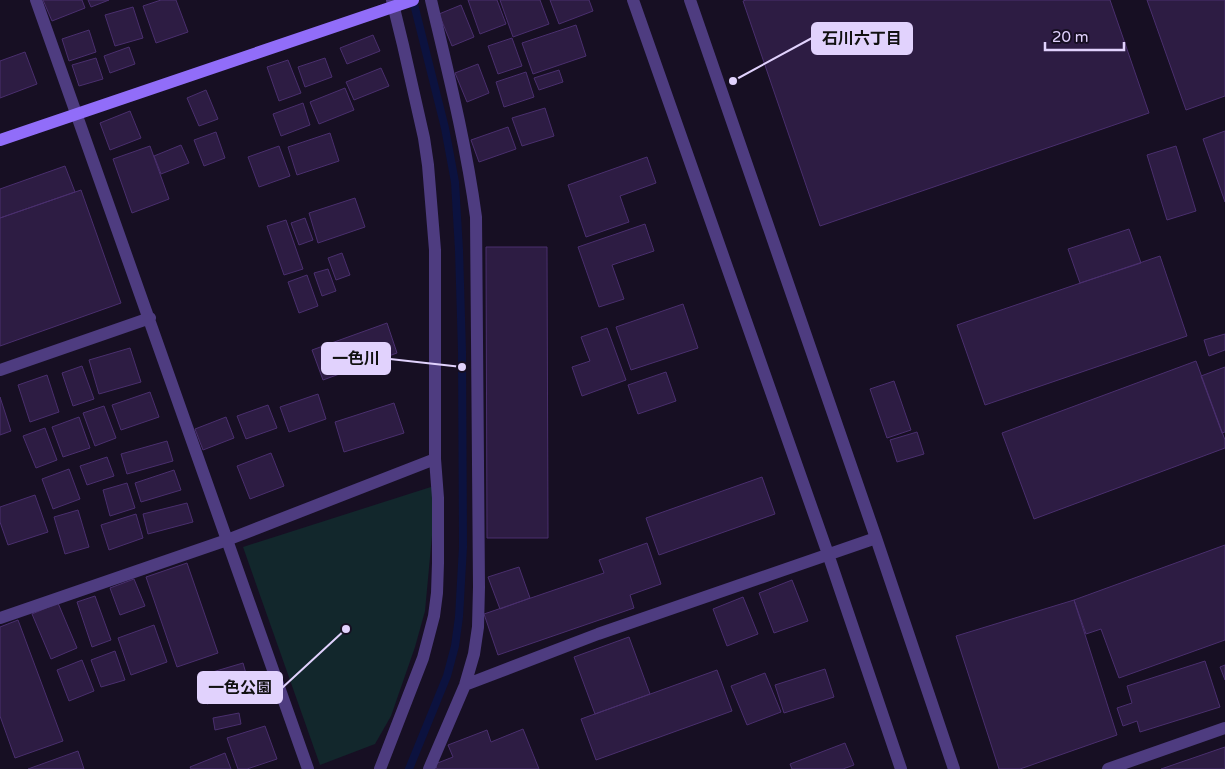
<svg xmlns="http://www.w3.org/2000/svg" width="1225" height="769" font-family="'Varela Round','Noto Sans JP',sans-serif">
<rect width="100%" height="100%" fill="#170f23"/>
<path fill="#12272c" d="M 434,486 L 433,525 L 425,611 L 415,647 L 391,716 L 375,744 L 320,765 L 243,547 Z"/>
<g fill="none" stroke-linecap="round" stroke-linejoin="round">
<path stroke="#0c123f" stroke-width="8" d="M 409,769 L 447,676 L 455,646 L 459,617 L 463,547 L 462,351 L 459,250 L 455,182 L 445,128 L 413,0"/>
</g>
<path fill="#2d1c43" stroke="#4a2f6e" d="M 43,0 L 82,0 L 85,8 L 52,21 Z
M 88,0 L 109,0 L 91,7 Z
M 161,0 L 176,0 L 188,32 L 156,43 L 143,6 Z
M 468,0 L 497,0 L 506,24 L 480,34 Z
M 500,0 L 540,0 L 549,24 L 513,37 Z
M 550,0 L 589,0 L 593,11 L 559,24 Z
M 746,0 L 1110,0 L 1149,113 L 820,226 L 743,1 Z
M 1147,0 L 1225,0 L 1225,96 L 1186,110 Z
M 461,5 L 474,37 L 452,46 L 439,14 Z
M 133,7 L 143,38 L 115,46 L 105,15 Z
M 576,25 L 586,56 L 533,74 L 522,43 Z
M 89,30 L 96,52 L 69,61 L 62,39 Z
M 373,35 L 380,51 L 347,64 L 340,48 Z
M 512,38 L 522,66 L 498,74 L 488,46 Z
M 129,47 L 135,64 L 110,73 L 104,56 Z
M 25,52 L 37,84 L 0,98 L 0,61 Z
M 96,58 L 103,79 L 79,86 L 72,65 Z
M 325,58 L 332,77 L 305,87 L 298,67 Z
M 288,60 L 301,93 L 279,101 L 267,67 Z
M 478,64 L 489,93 L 467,102 L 455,73 Z
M 381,68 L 389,86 L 354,100 L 346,82 Z
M 559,70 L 563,82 L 539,90 L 534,78 Z
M 526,72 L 534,97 L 504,107 L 496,82 Z
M 345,88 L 354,110 L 319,124 L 310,102 Z
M 206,90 L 218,119 L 199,126 L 187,98 Z
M 303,103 L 310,125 L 281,136 L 273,114 Z
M 545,108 L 554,136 L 522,146 L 512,118 Z
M 130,111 L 141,138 L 110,150 L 100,123 Z
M 508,127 L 516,149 L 479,162 L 471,140 Z
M 1225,131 L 1225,202 L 1203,139 Z
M 216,132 L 225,158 L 204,166 L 194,140 Z
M 330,133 L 339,161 L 297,175 L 288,147 Z
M 181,145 L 189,163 L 161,174 L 154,156 Z
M 150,146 L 169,199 L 132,213 L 113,159 Z
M 279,146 L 290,176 L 259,187 L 248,157 Z
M 1176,146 L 1196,211 L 1167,220 L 1147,155 Z
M 647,157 L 656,183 L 620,196 L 629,222 L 586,237 L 568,185 Z
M 65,166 L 75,192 L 0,218 L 0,189 Z
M 81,190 L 121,303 L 0,346 L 0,218 Z
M 355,198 L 365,227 L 318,243 L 309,213 Z
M 305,218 L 313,240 L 299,245 L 291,223 Z
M 286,220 L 303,269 L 284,275 L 267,226 Z
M 645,224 L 654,251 L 612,265 L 624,299 L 599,307 L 578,247 Z
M 1129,229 L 1141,263 L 1080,283 L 1068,249 Z
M 486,247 L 547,247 L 548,538 L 487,538 Z
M 342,253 L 350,275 L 336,280 L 328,258 Z
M 1160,256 L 1187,336 L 985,405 L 957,325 Z
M 328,269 L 336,291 L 322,296 L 314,273 Z
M 307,275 L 318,306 L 299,313 L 288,282 Z
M 683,304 L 698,348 L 631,370 L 616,327 Z
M 387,323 L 397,353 L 323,380 L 312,350 Z
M 607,328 L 626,380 L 582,396 L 572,367 L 590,361 L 581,337 Z
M 1225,334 L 1225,350 L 1209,356 L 1204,340 Z
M 130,348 L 141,382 L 99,394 L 89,360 Z
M 1196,361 L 1225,440 L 1225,448 L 1034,519 L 1002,433 Z
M 82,366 L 94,399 L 73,406 L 62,373 Z
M 1225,367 L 1225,432 L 1222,433 L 1201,376 Z
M 666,372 L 676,401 L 638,414 L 628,385 Z
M 47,375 L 59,412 L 30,422 L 18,385 Z
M 894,381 L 911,430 L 887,438 L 870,389 Z
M 150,392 L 159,417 L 121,430 L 112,405 Z
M 318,394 L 326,419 L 289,432 L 280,407 Z
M 0,397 L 11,431 L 0,435 Z
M 394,403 L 404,433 L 344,452 L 335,422 Z
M 268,405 L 277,428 L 246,439 L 237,416 Z
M 104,406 L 116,438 L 95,446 L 83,413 Z
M 79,417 L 90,448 L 63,457 L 52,427 Z
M 226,417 L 234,438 L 203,450 L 195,429 Z
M 45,428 L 57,460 L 36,468 L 23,436 Z
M 917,432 L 924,454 L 897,462 L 890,440 Z
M 167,441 L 173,461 L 127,474 L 121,454 Z
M 271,453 L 284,486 L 250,499 L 237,466 Z
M 107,457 L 114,476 L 87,485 L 80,466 Z
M 69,469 L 80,499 L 53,509 L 42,479 Z
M 174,470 L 181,490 L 141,502 L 135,483 Z
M 762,477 L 775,514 L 659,555 L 646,518 Z
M 127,483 L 135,508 L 110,516 L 103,490 Z
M 35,495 L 48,532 L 8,545 L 0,522 L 0,507 Z
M 187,503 L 193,522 L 148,534 L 143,514 Z
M 78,510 L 89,547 L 65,554 L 54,517 Z
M 136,514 L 143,538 L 109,550 L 101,525 Z
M 647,543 L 661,584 L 630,595 L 634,608 L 498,655 L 484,614 L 604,573 L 599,560 Z
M 1225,545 L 1225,640 L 1119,678 L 1101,629 L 1086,634 L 1074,600 Z
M 187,563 L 218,653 L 177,667 L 146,577 Z
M 519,567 L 530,598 L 500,609 L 488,577 Z
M 134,579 L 145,606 L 120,615 L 110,588 Z
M 792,580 L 808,621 L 774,633 L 759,593 Z
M 95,596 L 111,640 L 92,647 L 77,602 Z
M 743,597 L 758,634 L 727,646 L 713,609 Z
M 1074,600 L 1117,735 L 1020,769 L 999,769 L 956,636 Z
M 58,603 L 77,648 L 51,659 L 32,614 Z
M 18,620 L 63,741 L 15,758 L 0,716 L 0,627 Z
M 154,625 L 167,662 L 131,675 L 118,638 Z
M 629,637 L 650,694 L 595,714 L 574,657 Z
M 115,651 L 125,680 L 101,687 L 91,660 Z
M 82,660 L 94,691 L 69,701 L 57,670 Z
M 1205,661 L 1220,707 L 1140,732 L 1137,721 L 1123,726 L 1117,708 L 1132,703 L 1127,686 Z
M 243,663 L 251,691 L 207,704 L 199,676 Z
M 1225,665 L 1225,680 L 1220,667 Z
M 825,669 L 834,697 L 784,713 L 775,685 Z
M 717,670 L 732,711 L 596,760 L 581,719 Z
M 765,673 L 781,712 L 747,725 L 731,686 Z
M 239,713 L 241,724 L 215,730 L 213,718 Z
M 265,726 L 277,759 L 247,769 L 238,769 L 227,738 Z
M 523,729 L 539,769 L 437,769 L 435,764 L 453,757 L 448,745 L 487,730 L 491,742 Z
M 845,743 L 854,765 L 843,769 L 792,769 L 790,764 Z
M 1225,747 L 1225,769 L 1161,769 Z
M 78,751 L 84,769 L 28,769 Z
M 225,753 L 231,769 L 191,769 L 190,767 Z"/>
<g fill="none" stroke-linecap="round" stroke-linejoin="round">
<path stroke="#4e3c80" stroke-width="12" d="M 36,0 L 308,769
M 633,0 L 828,554 L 901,769
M 690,0 L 876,538 L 954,769
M 0,370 L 150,318
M 0,618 L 227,540 L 435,459
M 465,685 L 598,634 L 876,538
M 380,769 L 423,658 L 434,616 L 437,593 L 438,563 L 438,498 L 435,459 L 435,250 L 428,165 L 424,138 L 403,45 L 392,0
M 429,769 L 465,685 L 474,654 L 478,627 L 479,587 L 476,217 C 466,143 448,72 431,0
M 1108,769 L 1225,728"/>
<path stroke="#916df9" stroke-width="12" d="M 0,140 L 413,0"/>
</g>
<path fill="none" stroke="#e1d2fd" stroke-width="2" d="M733 81L812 38M462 367L390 359M346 629L282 688"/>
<g fill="#e1d2fd" stroke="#170f23" stroke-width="2">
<circle cx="733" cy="81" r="5"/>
<circle cx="462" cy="367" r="5"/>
<circle cx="346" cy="629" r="5"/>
</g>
<g fill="#e1d2fd" stroke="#e1d2fd" stroke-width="2">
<rect x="812" y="23" width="100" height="31" rx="5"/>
<rect x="322" y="343" width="68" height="31" rx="5"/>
<rect x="198" y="672" width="84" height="31" rx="5"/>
</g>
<g font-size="16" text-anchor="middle" font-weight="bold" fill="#111">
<text x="862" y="44">石川六丁目</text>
<text x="356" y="364">一色川</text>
<text x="240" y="693">一色公園</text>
</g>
<path d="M1045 42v8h79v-8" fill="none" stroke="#e1d2fd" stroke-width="2.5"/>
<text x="1052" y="42" font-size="15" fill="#e1d2fd" stroke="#170f23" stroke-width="4" paint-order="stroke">20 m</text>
</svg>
